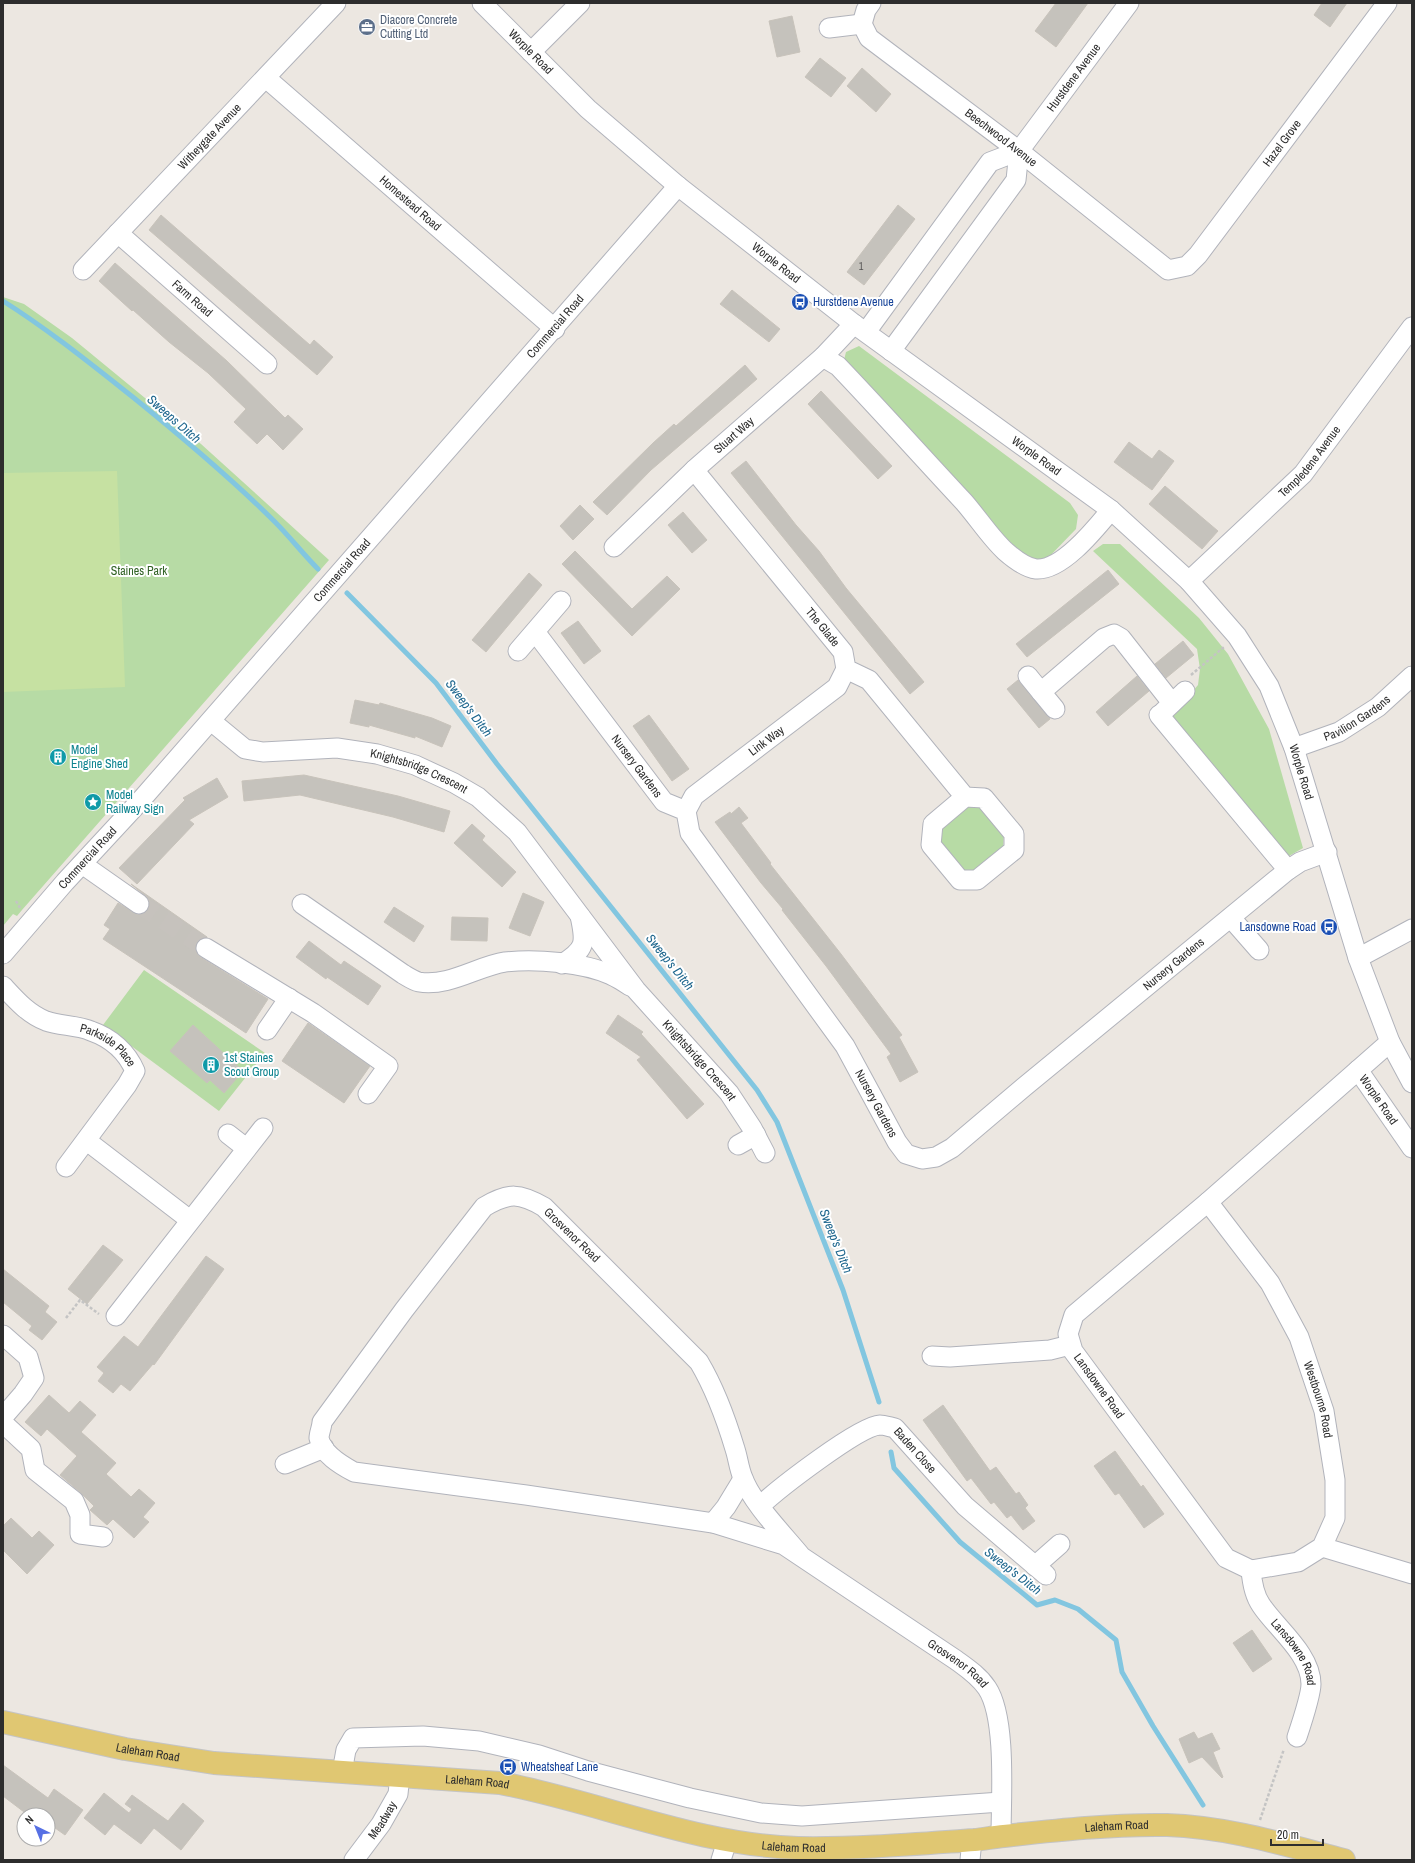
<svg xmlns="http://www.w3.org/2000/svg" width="1415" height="1863" font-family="'Archivo Narrow',sans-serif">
<rect width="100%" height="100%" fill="#ece7e1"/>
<path fill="#b7dba5" d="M 3,297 L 24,304 L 72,338 L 201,444 L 329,560 L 22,910 L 17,916 L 13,914 L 3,926 Z
M 859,346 L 1070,503 L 1078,515 L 1076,529 L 1047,559 L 1037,562 L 1020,556 L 843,364 L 846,352 Z
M 1103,544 L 1120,544 L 1199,618 L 1228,654 L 1269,729 L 1303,848 L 1289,856 L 1274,850 L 1172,728 L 1172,715 L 1198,685 L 1200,669 L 1197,649 L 1093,551 Z
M 978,804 L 1004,832 L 1003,850 L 977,872 L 960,869 L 939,844 L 942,826 L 967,805 Z
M 144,970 L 265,1053 L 219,1111 L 103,1025 Z"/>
<path fill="#c6e1a2" d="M 117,471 L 125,687 L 3,692 L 3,473 Z"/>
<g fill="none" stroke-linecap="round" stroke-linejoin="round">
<path stroke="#82c6e0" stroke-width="5" d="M 3,301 C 49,330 91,364 134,398 C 182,437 231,478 275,522 C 290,537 303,554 318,569
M 347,593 L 436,683 L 497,764 L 757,1090 L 777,1122 L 843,1290 L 879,1402
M 891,1452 L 894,1468 L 960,1542 L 1037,1605 L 1055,1600 L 1078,1609 L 1116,1640 L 1122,1672 L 1153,1726 L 1203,1805"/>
</g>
<path fill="#c5c2bc" stroke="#c8c3bb" d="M 1056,3 L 1088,3 L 1056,47 L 1035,31 Z
M 1322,3 L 1347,3 L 1330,27 L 1314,15 Z
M 792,16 L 800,52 L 777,57 L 769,21 Z
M 820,58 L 846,78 L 831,97 L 805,77 Z
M 862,68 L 891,94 L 876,112 L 847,86 Z
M 898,205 L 915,219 L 864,285 L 847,272 Z
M 161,215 L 310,345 L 314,340 L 333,357 L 317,375 L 149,230 Z
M 115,263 L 227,361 L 285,418 L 288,415 L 303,429 L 283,450 L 267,434 L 257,444 L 234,422 L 246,409 L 208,373 L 169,342 L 133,310 L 132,311 L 99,281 Z
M 732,290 L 780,329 L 769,342 L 720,304 Z
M 745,365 L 757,379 L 651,470 L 607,515 L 593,502 L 653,443 L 674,424 L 676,426 Z
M 821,391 L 892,466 L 878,479 L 808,404 Z
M 1129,442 L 1152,459 L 1159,450 L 1174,461 L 1152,490 L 1114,462 Z
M 746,461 L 796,525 L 819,551 L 846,588 L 924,682 L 910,694 L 731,473 Z
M 1165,486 L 1218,531 L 1202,549 L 1149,504 Z
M 580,505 L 594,519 L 573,540 L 560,526 Z
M 683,512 L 707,540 L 692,553 L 668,525 Z
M 575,551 L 632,609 L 667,576 L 680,589 L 632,636 L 562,564 Z
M 1108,570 L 1119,584 L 1027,657 L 1016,644 Z
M 529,573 L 542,585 L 486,652 L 472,640 Z
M 578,621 L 601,651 L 584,664 L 561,633 Z
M 1183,641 L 1194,655 L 1166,678 L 1155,664 Z
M 1137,676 L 1149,691 L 1108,726 L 1096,712 Z
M 1018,680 L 1050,719 L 1039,728 L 1007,689 Z
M 355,700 L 379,705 L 380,703 L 432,718 L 451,726 L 442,747 L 415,736 L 415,738 L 369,725 L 369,727 L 350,723 Z
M 649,715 L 689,769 L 672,781 L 633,726 Z
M 304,775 L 398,796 L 450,811 L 444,832 L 393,817 L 300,795 L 244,801 L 242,781 Z
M 217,778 L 228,797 L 189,820 L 194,824 L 137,884 L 119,868 L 185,800 L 183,798 Z
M 739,807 L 748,818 L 741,823 L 771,863 L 770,864 L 841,954 L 902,1035 L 899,1037 L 918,1072 L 900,1082 L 887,1057 L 891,1054 L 826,966 L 782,910 L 783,909 L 761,883 L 715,822 L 730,812 L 731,814 Z
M 472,824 L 485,836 L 482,840 L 516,872 L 502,887 L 454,843 Z
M 131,884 L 207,937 L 200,939 L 196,943 L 196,953 L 200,957 L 268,999 L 246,1033 L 103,939 L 110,929 L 104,925 L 118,903 L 138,915 L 144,914 L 148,910 L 150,905 L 149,899 Z
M 523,893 L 544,902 L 530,936 L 509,928 Z
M 394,907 L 424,926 L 414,942 L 384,922 Z
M 452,917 L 488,918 L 487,941 L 451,940 Z
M 309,941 L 341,965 L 344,961 L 381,986 L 368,1005 L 327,977 L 326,979 L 296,957 Z
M 618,1015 L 643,1032 L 641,1034 L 704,1104 L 687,1119 L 637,1060 L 641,1057 L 606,1033 Z
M 308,1023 L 370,1066 L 344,1103 L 282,1061 Z
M 193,1025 L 243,1071 L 224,1093 L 210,1080 L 207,1083 L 170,1051 Z
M 103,1245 L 123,1260 L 87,1304 L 68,1289 Z
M 206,1256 L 224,1269 L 154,1365 L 153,1364 L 130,1391 L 121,1384 L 113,1393 L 98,1381 L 104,1373 L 97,1367 L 124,1336 L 138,1347 Z
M 3,1269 L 49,1306 L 45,1312 L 57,1322 L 42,1340 L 29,1330 L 32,1326 L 3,1302 Z
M 49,1395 L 69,1413 L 80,1401 L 96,1415 L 81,1432 L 116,1463 L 106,1474 L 131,1497 L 139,1489 L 155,1503 L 143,1517 L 149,1522 L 134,1538 L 113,1519 L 107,1525 L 90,1510 L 94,1506 L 81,1493 L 60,1475 L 77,1456 L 47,1429 L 41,1436 L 25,1422 Z
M 943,1405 L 990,1471 L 996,1467 L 1016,1494 L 1019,1492 L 1028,1505 L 1025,1508 L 1035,1521 L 1023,1530 L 1011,1515 L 1007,1518 L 994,1502 L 991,1504 L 971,1478 L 967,1481 L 923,1420 Z
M 1115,1451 L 1141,1487 L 1143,1485 L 1164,1514 L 1144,1528 L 1119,1493 L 1115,1495 L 1094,1466 Z
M 11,1518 L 32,1538 L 39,1531 L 54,1545 L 27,1574 L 3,1550 L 3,1526 Z
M 1252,1630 L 1272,1659 L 1253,1672 L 1233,1643 Z
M 1194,1732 L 1198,1739 L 1212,1733 L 1220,1749 L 1213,1752 L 1223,1777 L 1222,1778 L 1202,1757 L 1189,1763 L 1179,1739 Z
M 3,1765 L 48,1798 L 54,1789 L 83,1810 L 65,1835 L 48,1823 L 48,1815 L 28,1815 L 3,1796 Z
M 104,1793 L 129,1813 L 132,1809 L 125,1804 L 132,1795 L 168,1821 L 183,1803 L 204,1821 L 181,1850 L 154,1828 L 141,1844 L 114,1824 L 105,1835 L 84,1818 Z"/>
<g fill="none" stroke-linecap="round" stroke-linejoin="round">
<path stroke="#c6c2bd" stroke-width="19" stroke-dasharray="19 10" stroke-linecap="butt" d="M 139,904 L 206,948"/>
<g stroke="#b1b3bb" stroke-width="21">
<g id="minor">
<path id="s1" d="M 482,3 L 588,109 L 678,186 L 854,324 L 1111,510 L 1189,581 L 1237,636 L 1269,686 L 1294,748 L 1358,958 L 1390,1042 L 1412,1083"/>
<path id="s2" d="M 862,24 L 869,38 L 1019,151 L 1168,270 L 1187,266 L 1198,255 L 1387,3"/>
<path d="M 862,24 L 866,10 L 871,3"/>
<path d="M 829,28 L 862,24"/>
<path d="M 531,52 L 580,3"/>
<path id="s3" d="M 266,78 L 555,329"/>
<path id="s4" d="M 118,233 L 267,364"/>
<path id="s5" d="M 83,270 L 336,3"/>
<path id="s6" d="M 866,332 L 990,162 L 1019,151 L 1129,3"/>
<path d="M 891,351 L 1016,180 L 1019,151"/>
<path d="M 823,357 L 838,366 C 881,411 922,457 964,502 C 978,518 990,537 1005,551 C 1013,558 1026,568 1036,569 C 1062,571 1096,528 1111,510"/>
<path id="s7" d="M 694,470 L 843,652 L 846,669 L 869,680 L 965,797 L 984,798 L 1014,834 L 1014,850 L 977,880 L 960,880 L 931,845 L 933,824 L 965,797"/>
<path id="s8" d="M 614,547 L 694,470 L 823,357 L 854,324"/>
<path id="s9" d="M 1189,581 L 1303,474 L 1412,327"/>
<path id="s10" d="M 536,633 L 664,802 L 686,811 L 690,833 L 845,1046 L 897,1142 L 906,1154 L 922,1159 L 936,1157 L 952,1148 L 1024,1087 L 1288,870 L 1300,862 L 1327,852"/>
<path d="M 518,651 L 561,601"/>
<path d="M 1028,676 L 1041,692"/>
<path d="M 1055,709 L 1041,692 L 1104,638 L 1114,634 L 1121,638 L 1172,703"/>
<path d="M 1163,712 L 1185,691"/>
<path d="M 1159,715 L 1288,870"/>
<path id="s11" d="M 211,721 L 245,749 L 263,752 L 337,748 L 377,754 L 415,765 L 454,783 L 478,797 L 517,832 L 636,990 L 729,1093 L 752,1128 L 765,1153"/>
<path id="s12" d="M 1294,748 L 1339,732 L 1378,707 L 1412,676"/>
<path id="s13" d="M 686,811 L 694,796 L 837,687 L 846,669"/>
<path d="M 82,864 L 139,904"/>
<path d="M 302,904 L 403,974 C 408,977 414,981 419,982 C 449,987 478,966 505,962 C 536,959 583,962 611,975 C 618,978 624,982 630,986"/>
<path d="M 1231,918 L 1259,950"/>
<path d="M 206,948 L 313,1013 L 388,1066 L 368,1094"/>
<path id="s14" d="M 3,954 L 65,882 L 141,800 L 678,186"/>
<path d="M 1358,958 L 1412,929"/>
<path d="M 562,964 C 586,949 586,943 580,916"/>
<path id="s15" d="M 3,986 C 16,1000 28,1014 46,1021 C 60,1026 77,1025 91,1031 C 111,1038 127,1052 135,1071 L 127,1085 L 66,1167"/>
<path d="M 267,1030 L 289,998"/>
<path id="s16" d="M 1358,1070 L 1412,1148"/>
<path d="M 228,1134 L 246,1148"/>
<path d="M 87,1141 L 190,1220"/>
<path d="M 738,1145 L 756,1135"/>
<path id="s17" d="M 1208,1202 L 1270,1283 L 1299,1337 L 1324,1411 L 1335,1480 L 1335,1518 L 1322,1547 L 1298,1562 L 1251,1570"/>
<path d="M 116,1316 L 263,1128"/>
<path d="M 3,1335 L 28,1357 L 34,1378 L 23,1394 L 3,1417"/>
<path d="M 932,1356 L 950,1357 L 1050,1350 L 1070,1345"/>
<path d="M 3,1423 L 31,1449 L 35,1470 L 74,1501 L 80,1515 L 80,1534 L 103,1537"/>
<path d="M 285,1464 L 324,1448"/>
<path id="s18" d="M 760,1506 C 778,1489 859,1426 880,1425 C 884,1425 890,1427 895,1428 L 965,1506 L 1046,1575"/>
<path d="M 713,1523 L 726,1507 L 743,1479"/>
<path d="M 1322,1547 L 1412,1574"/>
<path id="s19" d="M 801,1556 C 784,1535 752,1503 743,1478 C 739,1469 738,1458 735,1449 C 726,1419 715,1389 699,1362 L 544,1207 C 520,1193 509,1192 484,1207 L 404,1310 L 322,1422 C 322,1427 319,1433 319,1438 C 322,1454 341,1465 354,1472 L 526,1495 L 713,1523 L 784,1545 L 956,1660 C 967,1668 979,1676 987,1688 C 1007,1718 1001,1800 1001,1836"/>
<path d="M 1035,1566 L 1060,1544"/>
<path d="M 1251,1570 L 1226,1558 L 1073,1351 L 1068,1334 L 1074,1315 L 1208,1202 L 1390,1042"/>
<path id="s20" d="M 1251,1570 C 1252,1582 1254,1595 1261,1605 C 1276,1628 1311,1654 1311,1684 C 1311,1695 1301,1725 1297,1737"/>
<path d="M 342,1772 L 346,1750 L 353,1738 L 423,1736 L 479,1741 L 539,1755 L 588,1771 L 690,1798 L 761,1813 L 802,1816 L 1001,1802"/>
<path id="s21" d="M 354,1860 L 381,1824 L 398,1794 L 400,1775"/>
<path d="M 721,1860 L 727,1841"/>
<path d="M 970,1860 L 972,1840"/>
</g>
</g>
<g stroke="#c4c4c4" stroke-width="24">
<g id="major">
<path id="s22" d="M 3,1722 L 125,1749 L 214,1763 L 500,1783 C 600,1802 696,1845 798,1848 C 857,1849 916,1844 974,1840 C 984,1839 994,1837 1004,1836 C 1058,1830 1113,1824 1167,1825 C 1228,1827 1286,1845 1344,1860"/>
</g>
</g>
<path stroke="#c4c4c4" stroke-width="2.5" stroke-dasharray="3 2" stroke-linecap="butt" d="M 1191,675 L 1224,647
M 16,901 L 20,908
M 66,1318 L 80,1300 L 99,1314
M 1260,1820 L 1284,1749"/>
<use href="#minor" stroke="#fff" stroke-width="19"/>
<use href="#major" stroke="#e0c772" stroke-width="22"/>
</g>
<defs>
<g id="office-disc" transform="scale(0.9)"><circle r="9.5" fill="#5c6f8a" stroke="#fff"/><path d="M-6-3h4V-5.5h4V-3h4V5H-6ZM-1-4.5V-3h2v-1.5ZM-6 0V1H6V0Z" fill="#fff"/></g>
<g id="bus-disc" transform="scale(0.9)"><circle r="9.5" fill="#1a4fb4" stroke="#fff"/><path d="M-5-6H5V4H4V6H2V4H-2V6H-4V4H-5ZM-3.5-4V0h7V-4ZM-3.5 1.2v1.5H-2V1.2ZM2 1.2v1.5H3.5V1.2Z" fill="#fff"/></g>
<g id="building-disc" transform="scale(0.9)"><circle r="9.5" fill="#0f9aa8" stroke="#fff"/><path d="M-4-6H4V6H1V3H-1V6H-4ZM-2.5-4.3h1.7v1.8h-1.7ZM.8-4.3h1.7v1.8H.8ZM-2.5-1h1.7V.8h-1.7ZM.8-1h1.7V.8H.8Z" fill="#fff"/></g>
<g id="sight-disc" transform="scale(0.9)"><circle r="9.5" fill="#0f9aa8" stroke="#fff"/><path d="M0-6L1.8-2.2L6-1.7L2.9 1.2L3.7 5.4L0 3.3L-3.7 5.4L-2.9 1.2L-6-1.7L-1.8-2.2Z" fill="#fff"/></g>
</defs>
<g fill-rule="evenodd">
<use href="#office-disc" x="367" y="27"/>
<use href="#bus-disc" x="800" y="302"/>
<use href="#building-disc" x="58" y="757"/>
<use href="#sight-disc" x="93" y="802"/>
<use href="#bus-disc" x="1329" y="927"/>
<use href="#building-disc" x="211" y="1065"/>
<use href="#bus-disc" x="508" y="1767"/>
</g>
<g text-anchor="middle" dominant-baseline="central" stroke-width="4" stroke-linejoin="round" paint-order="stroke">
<g font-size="10" fill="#535251">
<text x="861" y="266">1</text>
</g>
<g font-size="12" fill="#4e5e75" stroke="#fff" text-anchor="start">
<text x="380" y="20">Diacore Concrete<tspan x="380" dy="14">Cutting Ltd</tspan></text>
</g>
<g font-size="12" fill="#2d2d2d" stroke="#fff">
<text stroke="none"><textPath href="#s1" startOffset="69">Worple Road</textPath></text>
<text stroke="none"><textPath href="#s6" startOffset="333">Hurstdene Avenue</textPath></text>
<text stroke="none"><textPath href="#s5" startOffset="184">Witheygate Avenue</textPath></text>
<text stroke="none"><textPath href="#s2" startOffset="181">Beechwood Avenue</textPath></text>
<text stroke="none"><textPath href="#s2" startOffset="569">Hazel Grove</textPath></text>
<text stroke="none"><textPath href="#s3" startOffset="191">Homestead Road</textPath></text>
<text stroke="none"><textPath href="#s1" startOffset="393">Worple Road</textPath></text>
<text stroke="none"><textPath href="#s4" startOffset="99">Farm Road</textPath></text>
<text stroke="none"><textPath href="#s14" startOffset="836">Commercial Road</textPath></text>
<text stroke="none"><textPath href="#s8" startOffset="164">Stuart Way</textPath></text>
<text stroke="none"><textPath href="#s1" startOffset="717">Worple Road</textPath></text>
<text stroke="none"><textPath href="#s9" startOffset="170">Templedene Avenue</textPath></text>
<text stroke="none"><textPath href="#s14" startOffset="512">Commercial Road</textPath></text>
<text stroke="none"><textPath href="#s7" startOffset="203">The Glade</textPath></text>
<text stroke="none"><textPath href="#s12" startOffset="70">Pavilion Gardens</textPath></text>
<text stroke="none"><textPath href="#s13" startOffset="108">Link Way</textPath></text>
<text stroke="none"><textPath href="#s10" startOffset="167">Nursery Gardens</textPath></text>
<text stroke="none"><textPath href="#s1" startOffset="1139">Worple Road</textPath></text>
<text stroke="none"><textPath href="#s11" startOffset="222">Knightsbridge Crescent</textPath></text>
<text stroke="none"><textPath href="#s14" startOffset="128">Commercial Road</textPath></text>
<text stroke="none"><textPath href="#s10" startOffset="983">Nursery Gardens</textPath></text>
<text stroke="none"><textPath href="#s15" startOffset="124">Parkside Place</textPath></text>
<text stroke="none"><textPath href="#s11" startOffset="632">Knightsbridge Crescent</textPath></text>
<text stroke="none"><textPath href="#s16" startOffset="36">Worple Road</textPath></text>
<text stroke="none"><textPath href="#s10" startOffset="587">Nursery Gardens</textPath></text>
<text transform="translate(572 1235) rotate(44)">Grosvenor Road</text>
<text transform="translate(1099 1386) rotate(54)">Lansdowne Road</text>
<text stroke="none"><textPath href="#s17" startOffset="229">Westbourne Road</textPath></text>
<text stroke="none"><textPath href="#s18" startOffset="191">Baden Close</textPath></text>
<text stroke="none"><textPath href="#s20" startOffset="95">Lansdowne Road</textPath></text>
<text stroke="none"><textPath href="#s19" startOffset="1489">Grosvenor Road</textPath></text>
<text stroke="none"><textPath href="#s22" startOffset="148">Laleham Road</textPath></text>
<text stroke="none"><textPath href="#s22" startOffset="479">Laleham Road</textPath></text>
<text stroke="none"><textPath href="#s21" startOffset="49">Meadway</textPath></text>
<text stroke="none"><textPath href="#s22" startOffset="1127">Laleham Road</textPath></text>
<text stroke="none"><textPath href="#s22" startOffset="803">Laleham Road</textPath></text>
</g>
<g font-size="12" fill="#164399" stroke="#fff" text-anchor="start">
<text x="813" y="302">Hurstdene Avenue</text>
<text x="1316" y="927" text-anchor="end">Lansdowne Road</text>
<text x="521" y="1767">Wheatsheaf Lane</text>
</g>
<g font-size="12" fill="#316225" stroke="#fff">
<text x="139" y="571">Staines Park</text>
</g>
<g font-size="12" fill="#0d838f" stroke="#fff" text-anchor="start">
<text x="71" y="750">Model<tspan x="71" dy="14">Engine Shed</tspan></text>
<text x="106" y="795">Model<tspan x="106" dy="14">Railway Sign</tspan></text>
<text x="224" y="1058">1st Staines<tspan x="224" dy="14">Scout Group</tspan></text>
</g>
<g font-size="13" font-style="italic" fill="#1f678e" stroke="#fff">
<text transform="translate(174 419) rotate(41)">Sweeps Ditch</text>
<text transform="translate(469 708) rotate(53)">Sweep's Ditch</text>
<text transform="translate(670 962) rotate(51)">Sweep's Ditch</text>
<text transform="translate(836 1241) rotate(68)">Sweep's Ditch</text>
<text transform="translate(1013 1571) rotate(38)">Sweep's Ditch</text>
</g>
</g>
<rect width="1415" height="1863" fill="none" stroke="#2d2d2d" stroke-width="8"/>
<g transform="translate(36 1827) rotate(317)"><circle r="19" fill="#ffffff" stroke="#ababab"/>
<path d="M0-3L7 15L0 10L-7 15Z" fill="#5770e4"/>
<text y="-6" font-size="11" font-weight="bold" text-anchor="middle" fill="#2d2d2d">N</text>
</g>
<path d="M1271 1839v6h52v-6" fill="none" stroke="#2d2d2d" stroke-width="2"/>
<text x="1277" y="1839" font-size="12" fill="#2d2d2d" stroke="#ffffff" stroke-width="3" paint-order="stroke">20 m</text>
</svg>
